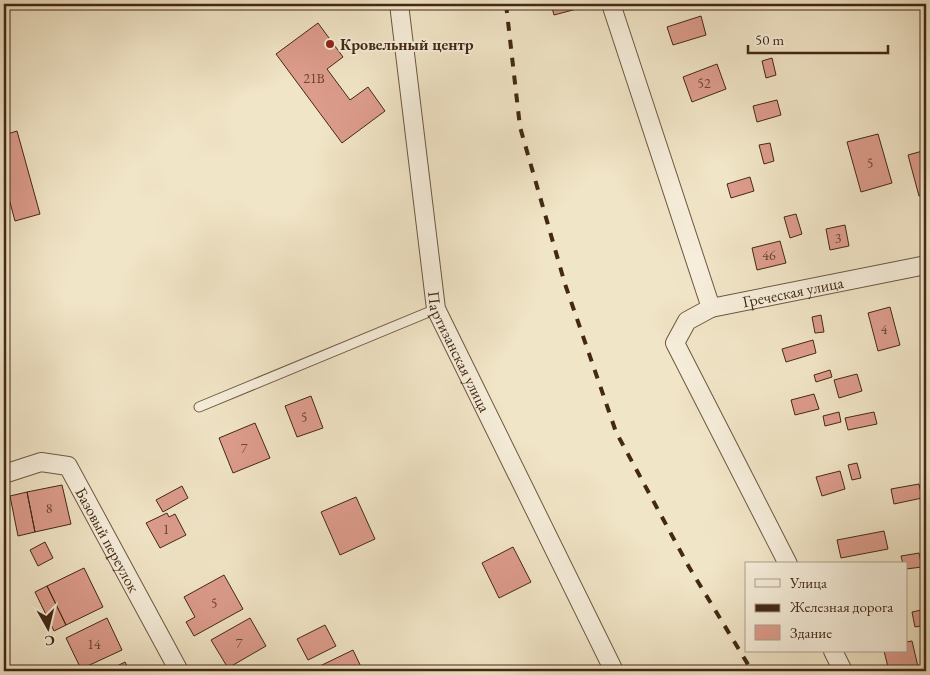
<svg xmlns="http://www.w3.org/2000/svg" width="930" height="675" font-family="'EB Garamond',serif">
<rect width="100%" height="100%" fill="#f1e5c7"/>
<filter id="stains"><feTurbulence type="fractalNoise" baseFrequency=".004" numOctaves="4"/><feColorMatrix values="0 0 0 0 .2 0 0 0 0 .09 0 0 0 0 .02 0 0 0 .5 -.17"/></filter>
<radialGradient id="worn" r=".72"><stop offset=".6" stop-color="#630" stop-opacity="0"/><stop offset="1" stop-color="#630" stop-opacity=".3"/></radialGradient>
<path fill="#dd9c8c" stroke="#422815" d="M 551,4 L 587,4 L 588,6 L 554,15 Z
M 701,16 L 706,35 L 673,45 L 667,27 Z
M 318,23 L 343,57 L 327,69 L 350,100 L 368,87 L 385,111 L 342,143 L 276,54 Z
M 772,58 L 776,75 L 766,78 L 762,61 Z
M 717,64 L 726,89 L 692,102 L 683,77 Z
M 777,100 L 781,115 L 757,122 L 753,106 Z
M 17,131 L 40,214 L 15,221 L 4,180 L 4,135 Z
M 878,134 L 892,183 L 861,192 L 847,142 Z
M 770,143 L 774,161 L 764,164 L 759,145 Z
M 926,150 L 926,194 L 919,196 L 908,155 Z
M 750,177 L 754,191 L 731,198 L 727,184 Z
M 796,214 L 802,234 L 790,238 L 784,217 Z
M 845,225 L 849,246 L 830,250 L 826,229 Z
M 780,241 L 786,263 L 757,270 L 752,248 Z
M 890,307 L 900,345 L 878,351 L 868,313 Z
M 821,315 L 824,332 L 815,333 L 812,317 Z
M 813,340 L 816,353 L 786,362 L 782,349 Z
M 830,370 L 832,377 L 816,382 L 814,375 Z
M 857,374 L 862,391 L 839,398 L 834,380 Z
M 814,394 L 819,409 L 795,415 L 791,400 Z
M 311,396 L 323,428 L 297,437 L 285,406 Z
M 839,412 L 841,422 L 825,426 L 823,416 Z
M 874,412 L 877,424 L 848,430 L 845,418 Z
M 255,423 L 270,458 L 233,473 L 219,438 Z
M 857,463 L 861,478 L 852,480 L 848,465 Z
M 840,471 L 845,489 L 822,496 L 816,477 Z
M 919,484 L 922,498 L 894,504 L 891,489 Z
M 62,485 L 71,524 L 35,532 L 27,492 Z
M 182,486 L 188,498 L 163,512 L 156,500 Z
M 27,492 L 35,532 L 18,536 L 10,496 Z
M 356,497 L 375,539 L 340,555 L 321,512 Z
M 167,513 L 169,517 L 175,514 L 186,535 L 160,548 L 146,523 Z
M 884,531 L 888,549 L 841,558 L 837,540 Z
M 45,542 L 53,558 L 38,566 L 30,550 Z
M 513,547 L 531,582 L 499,598 L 482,563 Z
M 919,553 L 922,567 L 906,569 L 906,564 L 903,564 L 901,556 Z
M 84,568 L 103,607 L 66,625 L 47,586 Z
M 224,575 L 243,609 L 194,636 L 186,622 L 195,617 L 184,597 Z
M 47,586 L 66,625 L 54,631 L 35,592 Z
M 926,609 L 926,625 L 915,627 L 912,612 Z
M 107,618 L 122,650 L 81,669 L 66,638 Z
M 250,618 L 266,646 L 228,668 L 211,640 Z
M 325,625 L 336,646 L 308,660 L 297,639 Z
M 912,641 L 919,671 L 889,671 L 884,651 L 906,651 L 906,642 Z
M 353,650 L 363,671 L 323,671 L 320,666 Z
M 125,662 L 130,671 L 107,671 Z"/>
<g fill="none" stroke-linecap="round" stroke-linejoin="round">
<g stroke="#6e5742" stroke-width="11">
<path id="lane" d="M 199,407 L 436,309"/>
</g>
<g stroke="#6e5742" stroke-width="20">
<g id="street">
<path id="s1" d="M 399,4 L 436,309 L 614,671"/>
<path d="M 611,4 L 711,308"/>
<path id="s2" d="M 4,474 L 41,462 L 68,466 L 179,671"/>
<path id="s3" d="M 788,564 L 675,343 L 687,321 L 711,308 L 926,265"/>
<path d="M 833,651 L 843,671"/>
</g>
</g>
<use href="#lane" stroke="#f6eedb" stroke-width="9"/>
<use href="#street" stroke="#f6eedb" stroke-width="18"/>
<path stroke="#422815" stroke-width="4" stroke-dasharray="9 9" stroke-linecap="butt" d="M 506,4 L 520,127 L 565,284 L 616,432 L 689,567 L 752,671"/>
</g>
<circle fill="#8f2418" stroke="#f6eedb" stroke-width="2" cx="330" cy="44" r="5"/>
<g text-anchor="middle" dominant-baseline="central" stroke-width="4" stroke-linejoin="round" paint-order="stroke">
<g font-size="14" fill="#694533">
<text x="314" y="78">21В</text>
<text x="704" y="83">52</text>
<text x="870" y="163">5</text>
<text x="838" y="238">3</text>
<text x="769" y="255">46</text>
<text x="884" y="329">4</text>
<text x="304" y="417">5</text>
<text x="244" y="448">7</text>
<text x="49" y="508">8</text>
<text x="166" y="529">1</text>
<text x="214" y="603">5</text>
<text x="239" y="643">7</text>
<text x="94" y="644">14</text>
</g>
<g font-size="16" font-weight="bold" fill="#422815" stroke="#f6eedb" text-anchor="start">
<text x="340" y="44">Кровельный центр</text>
</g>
<g font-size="16" fill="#422815" stroke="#f6eedb">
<text stroke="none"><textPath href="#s3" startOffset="384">Греческая улица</textPath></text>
<text stroke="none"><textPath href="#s1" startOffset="355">Партизанская улица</textPath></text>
<text stroke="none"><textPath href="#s2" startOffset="150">Базовый переулок</textPath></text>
</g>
</g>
<rect width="930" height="675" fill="none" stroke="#f1e5c7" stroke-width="20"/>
<rect x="5" y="5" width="920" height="665" fill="none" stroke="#422815" stroke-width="2.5"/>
<rect x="10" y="10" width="910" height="655" fill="none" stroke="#422815"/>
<rect x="745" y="562" width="162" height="90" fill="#f6eedb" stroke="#ae9f8c"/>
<rect x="755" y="579" width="25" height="8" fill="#f6eedb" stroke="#ae9f8c"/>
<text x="790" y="588" font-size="15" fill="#422815">Улица</text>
<rect x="755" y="604" width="25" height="8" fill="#422815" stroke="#ae9f8c"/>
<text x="790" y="612" font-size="15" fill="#422815">Железная дорога</text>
<rect x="755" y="625" width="25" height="15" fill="#dd9c8c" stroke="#ae9f8c"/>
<text x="790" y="638" font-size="15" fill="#422815">Здание</text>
<g transform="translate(48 628) rotate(172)" stroke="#f6eedb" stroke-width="4" paint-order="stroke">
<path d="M0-4L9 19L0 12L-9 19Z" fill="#422815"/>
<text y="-8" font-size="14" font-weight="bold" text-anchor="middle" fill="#422815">С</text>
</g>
<path d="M748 45v8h140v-8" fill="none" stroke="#422815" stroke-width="2.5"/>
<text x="755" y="45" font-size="15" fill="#422815" stroke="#f6eedb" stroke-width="4" paint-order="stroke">50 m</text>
<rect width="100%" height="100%" filter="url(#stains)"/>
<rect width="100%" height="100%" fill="url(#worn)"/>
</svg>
